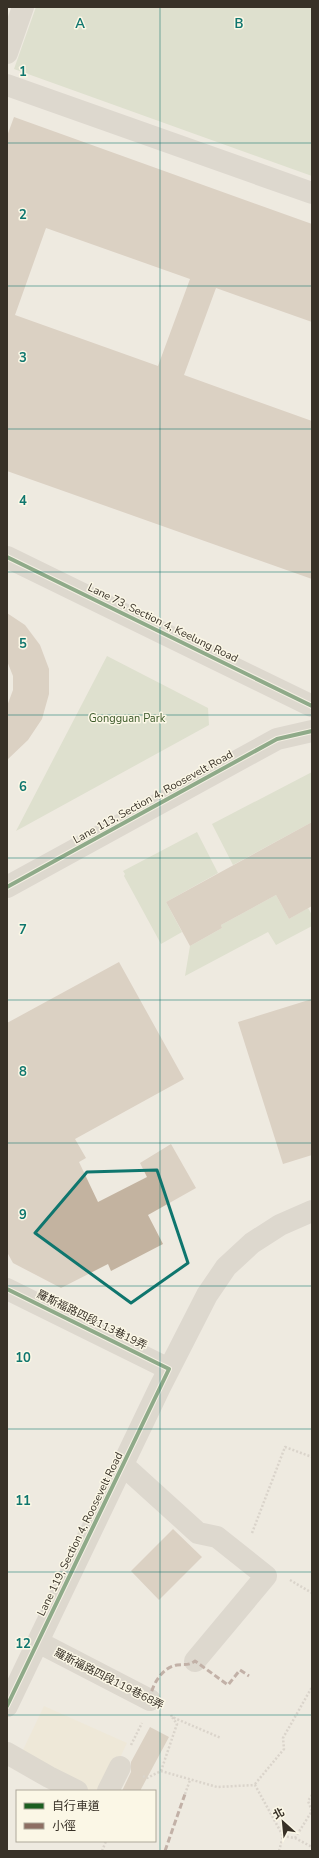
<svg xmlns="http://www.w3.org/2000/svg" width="319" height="1858" font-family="'Nunito Sans','Noto Sans TC',sans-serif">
<rect width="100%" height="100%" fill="#eeeae0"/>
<path fill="#c9d5b8" d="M 36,7 L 312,7 L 312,176 L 14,69 Z
M 107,656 L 208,708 L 209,725 L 16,831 Z
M 312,772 L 312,822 L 233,865 L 212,824 Z
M 197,832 L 218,873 L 166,902 L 182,932 L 161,944 L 124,876 L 125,874 L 123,871 Z
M 276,895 L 289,919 L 308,908 L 312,915 L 312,926 L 276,945 L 268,932 L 185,976 L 190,946 L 222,928 L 221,925 Z"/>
<path fill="#ede7ce" d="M 44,1706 L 127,1743 L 104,1791 L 88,1791 L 74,1784 L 22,1752 Z"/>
<path fill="#c3b3a0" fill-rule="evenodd" d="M 14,117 L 312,224 L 312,322 L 216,288 L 184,375 L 312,421 L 312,579 L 7,471 L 7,136 ZM 46,228 L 190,279 L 158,366 L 15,315 Z
M 7,613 L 25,625 L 40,645 L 49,669 L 49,694 L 42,719 L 28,740 L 7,760 L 7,706 L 13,690 L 13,676 L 7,661 Z
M 312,822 L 312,906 L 289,919 L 276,895 L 221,925 L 222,928 L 190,946 L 166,902 Z
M 119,962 L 184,1079 L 75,1139 L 86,1158 L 79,1162 L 98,1202 L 147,1177 L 140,1163 L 171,1144 L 196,1188 L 148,1215 L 163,1244 L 111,1271 L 108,1264 L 61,1288 L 13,1263 L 7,1252 L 7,1023 Z
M 312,999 L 312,1155 L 283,1164 L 238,1022 Z
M 173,1529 L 202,1557 L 159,1600 L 131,1571 Z
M 150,1727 L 169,1737 L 140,1791 L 122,1791 L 131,1772 L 131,1762 Z"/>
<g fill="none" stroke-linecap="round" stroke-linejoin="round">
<path stroke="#c0bbb1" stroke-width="2.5" stroke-dasharray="2 2" stroke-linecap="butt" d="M 252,1533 L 285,1447 L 312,1457
M 290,1580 L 312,1593
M 171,1715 L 172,1717 L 221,1738
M 131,1745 L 142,1723
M 161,1771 L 177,1724 L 172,1717
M 143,1776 L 147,1778 L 161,1771 L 217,1787 L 255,1785 L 283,1836
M 255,1784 L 284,1749 L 283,1738 L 312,1687
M 185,1794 L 190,1780
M 283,1836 L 295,1838 L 312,1847
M 295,1838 L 312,1811 L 308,1801 L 312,1795
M 102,1851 L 106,1841
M 279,1851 L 283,1836"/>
<path stroke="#c7c3b9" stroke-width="22" d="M 7,53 L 23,7
M 7,85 L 312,193
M 7,557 L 312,706
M 7,887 L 277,739 L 312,731
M 7,1289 L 169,1369
M 123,1465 L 198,1533 L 217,1537 L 266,1576 L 195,1661
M 38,1642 L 150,1700
M 7,1706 L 160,1387 L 207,1295 L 226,1267 L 252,1243 L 280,1225 L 312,1211
M 7,1753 L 49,1777 L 77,1791
M 108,1791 L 120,1767"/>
<path stroke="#8d6e63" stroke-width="3" stroke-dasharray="6 3" stroke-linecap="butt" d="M 150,1700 C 151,1686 162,1667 177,1665 C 185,1664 188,1666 195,1661 L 228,1685 L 240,1670 L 249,1676
M 165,1851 L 185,1794"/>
<g stroke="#fbf7e6" stroke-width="6">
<path id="cycleway" d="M 7,557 L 312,706
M 7,887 L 277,739 L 312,731
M 7,1289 L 169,1369 L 7,1706"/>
</g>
<use href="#cycleway" stroke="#1b5e20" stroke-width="4"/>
</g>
<path d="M0 0H319V1858H0ZM 157,1170 L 188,1263 L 131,1303 L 35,1233 L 87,1172 Z" fill="#eeeae0" fill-opacity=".55" fill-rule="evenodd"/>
<path fill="none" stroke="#0f766e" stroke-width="3" stroke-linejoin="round" d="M 157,1170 L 188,1263 L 131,1303 L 35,1233 L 87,1172 Z"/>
<path fill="none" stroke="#0f766e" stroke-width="1" stroke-opacity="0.55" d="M 160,7 L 160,1851M 7,143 L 312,143M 7,286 L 312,286M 7,429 L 312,429M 7,572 L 312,572M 7,715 L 312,715M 7,858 L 312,858M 7,1000 L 312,1000M 7,1143 L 312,1143M 7,1286 L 312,1286M 7,1429 L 312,1429M 7,1572 L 312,1572M 7,1715 L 312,1715"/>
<g text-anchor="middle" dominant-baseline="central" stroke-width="3" stroke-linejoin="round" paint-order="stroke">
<g font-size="11" fill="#383127" stroke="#fbf7e6">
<text transform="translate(163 623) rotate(26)">Lane 73, Section 4, Keelung Road</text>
<text transform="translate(153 797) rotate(-29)">Lane 113, Section 4, Roosevelt Road</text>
<text transform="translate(92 1320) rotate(26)">羅斯福路四段113巷19弄</text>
<text transform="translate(80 1534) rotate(-64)">Lane 119, Section 4, Roosevelt Road</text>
<text transform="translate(109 1679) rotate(27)">羅斯福路四段119巷68弄</text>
</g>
<g font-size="11" fill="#3a5828" stroke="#fbf7e6">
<text x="127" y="718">Gongguan Park</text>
</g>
</g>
<g font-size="13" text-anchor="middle" font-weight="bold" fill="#0f766e" stroke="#fbf7e6" stroke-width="3" stroke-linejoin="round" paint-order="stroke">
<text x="80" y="28">A</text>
<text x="239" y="28">B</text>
<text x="23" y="76">1</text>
<text x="23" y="219">2</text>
<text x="23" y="362">3</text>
<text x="23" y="505">4</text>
<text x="23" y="648">5</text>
<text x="23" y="791">6</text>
<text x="23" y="934">7</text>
<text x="23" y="1076">8</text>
<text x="23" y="1219">9</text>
<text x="23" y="1362">10</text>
<text x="23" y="1505">11</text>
<text x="23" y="1648">12</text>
</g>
<rect width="319" height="1858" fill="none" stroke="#383127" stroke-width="16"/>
<rect x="16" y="1790" width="140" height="52" fill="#fbf7e6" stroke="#ada89a"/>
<rect x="24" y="1803" width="20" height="6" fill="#1b5e20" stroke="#ada89a"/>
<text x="52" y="1810" font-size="12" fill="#383127">自行車道</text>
<rect x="24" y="1823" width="20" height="6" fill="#8d6e63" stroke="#ada89a"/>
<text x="52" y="1830" font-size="12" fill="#383127">小徑</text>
<g transform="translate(283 1822) rotate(333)" stroke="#fbf7e6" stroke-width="3" paint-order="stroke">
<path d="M0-3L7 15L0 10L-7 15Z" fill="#383127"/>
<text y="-6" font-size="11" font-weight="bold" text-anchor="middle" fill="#383127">北</text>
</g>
</svg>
